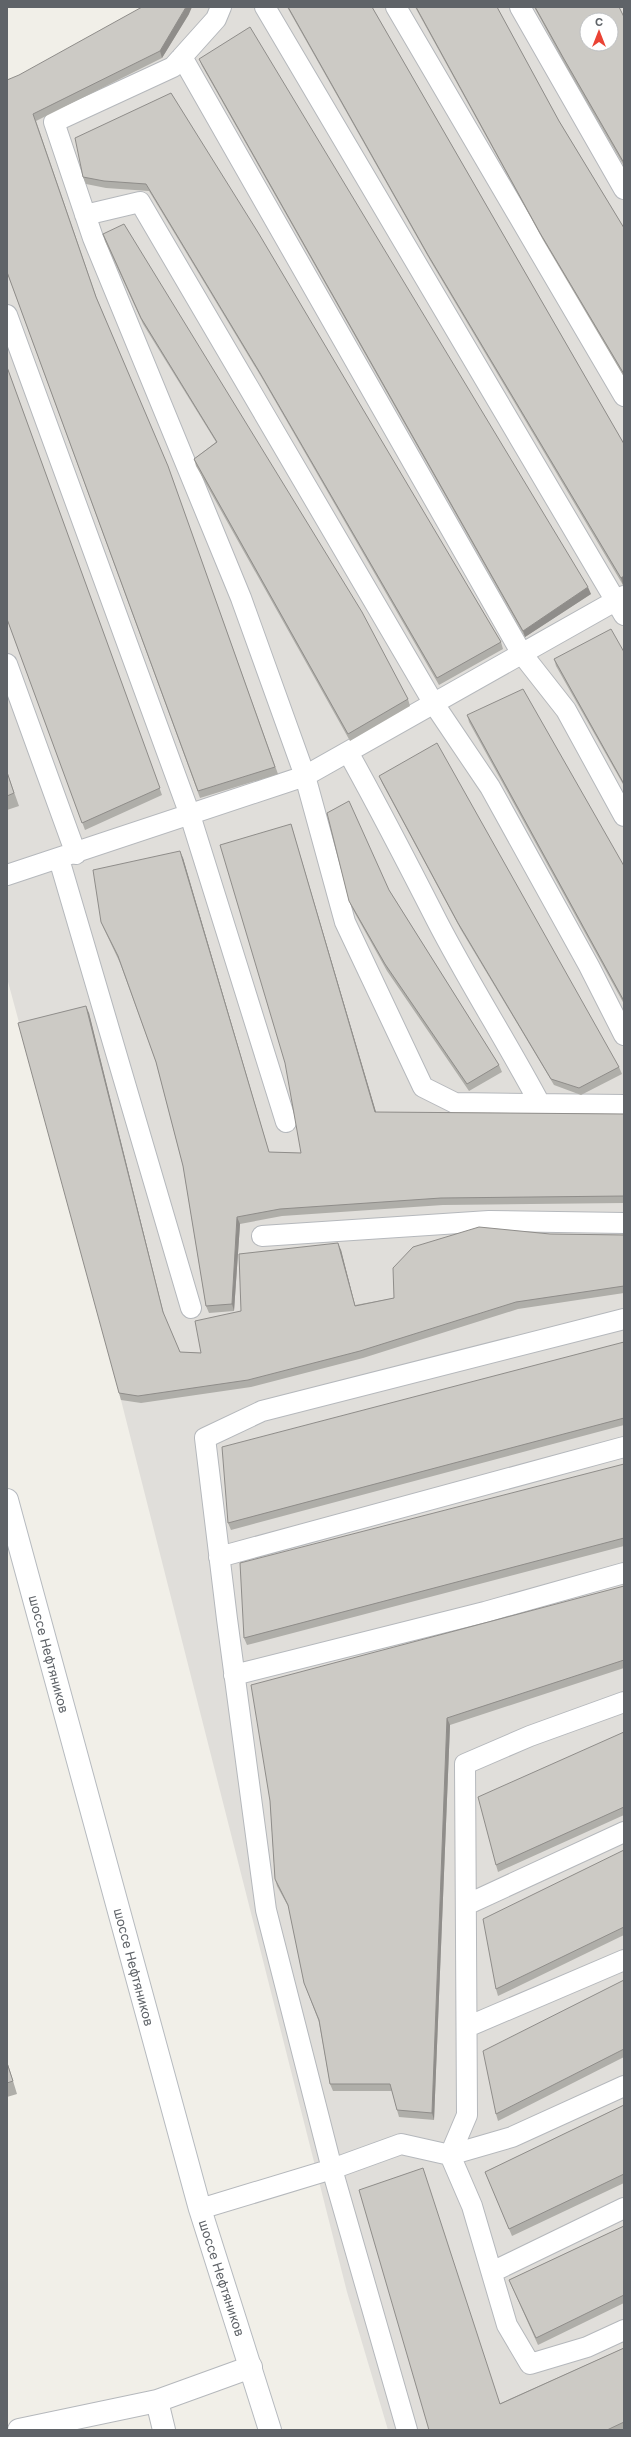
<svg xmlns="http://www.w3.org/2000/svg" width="631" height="2437" font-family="Inter,sans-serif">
<rect width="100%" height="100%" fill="#f1efe8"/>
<path fill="#e0deda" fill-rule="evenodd" d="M 149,7 L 624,7 L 624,2430 L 388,2430 L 347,2292 L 121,1400 L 7,978 L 7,88 ZM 587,20 L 611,20 L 611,44 L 587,44 Z"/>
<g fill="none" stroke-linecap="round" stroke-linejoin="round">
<g stroke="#b5b8bc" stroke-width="22">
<path id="service" d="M 221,7 L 216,19 L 173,67 L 54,122 L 93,238 L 241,598 L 305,776 L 345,922 L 423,1087 L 455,1103 L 624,1105
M 265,7 L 624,615
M 396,7 L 624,396
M 520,7 L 624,189
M 182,57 L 522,654 L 566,710 L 624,816
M 85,215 L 140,202 L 434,704 L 490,787 L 589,966 L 624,1035
M 7,315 L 190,815 L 286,1122
M 7,664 L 76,854
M 348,752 C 379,808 408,864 437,921 C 469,983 507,1042 540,1104
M 59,859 L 191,1308
M 7,875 L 305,776 L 624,596
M 262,1236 L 489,1221 L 624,1223
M 219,1557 L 624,1447
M 234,1675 L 485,1612 L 624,1573
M 466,1905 L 624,1832
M 467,2027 L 624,1960
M 450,2155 L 467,2115 L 465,1764 L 530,1736 L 624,1702
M 450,2155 L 512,2137 L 624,2086
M 200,2209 L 332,2169 L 401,2144 L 450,2155 L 472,2206 L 507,2325 L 530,2364 L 587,2347 L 624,2330
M 492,2272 L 624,2208
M 407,2430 L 332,2169 L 266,1910 L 227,1619 L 205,1438 L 262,1411 L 624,1319"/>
</g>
<g stroke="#b5b8bc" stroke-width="24">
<path id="minor" d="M 157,2401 L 164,2430
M 19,2430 L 157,2401 L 251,2367"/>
</g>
<g stroke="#b6babf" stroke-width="24">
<path id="secondary" d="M 7,1500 L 200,2209 L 270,2430"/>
</g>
<use href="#service" stroke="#fff" stroke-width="20"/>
<use href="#minor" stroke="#fff" stroke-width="22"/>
<use href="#secondary" stroke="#fff" stroke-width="22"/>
</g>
<path fill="#afaea9" d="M 287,7 L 372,7 L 624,444 L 623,585 L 431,262 Z
M 415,7 L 497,7 L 559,121 L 624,228 L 624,377 L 543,240 Z
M 534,7 L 619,7 L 624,17 L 624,166 L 566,66 Z
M 189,14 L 162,58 L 36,121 L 97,299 L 170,473 L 278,774 L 200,798 L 7,272 L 19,75 Z
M 199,59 L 591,594 L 525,637 L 202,66 Z
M 171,93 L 501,642 L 503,649 L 439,685 L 263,380 L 149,191 L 106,188 L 86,184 L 83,177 Z
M 103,234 L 408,699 L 410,706 L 350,741 L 196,466 L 194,459 L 216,442 L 143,324 L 105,241 Z
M 7,367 L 162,795 L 85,830 L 7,619 Z
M 624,652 L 624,786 L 556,666 L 554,659 Z
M 467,715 L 624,866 L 624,1004 L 469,722 Z
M 7,772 L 19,806 L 7,810 Z
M 379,776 L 619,1067 L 622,1074 L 581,1095 L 554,1085 L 461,930 L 382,783 Z
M 291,824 L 376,1112 L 624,1114 L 624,1203 L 443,1205 L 282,1216 L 240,1224 L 234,1311 L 209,1313 L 206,1306 L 183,1166 L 156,1062 L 120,963 L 104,929 L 101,922 L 183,858 L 269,1152 L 301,1153 Z
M 389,890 L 499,1065 L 502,1072 L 469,1091 L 387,971 L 352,908 L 349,901 Z
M 89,1013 L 164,1316 L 180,1352 L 201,1353 L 241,1311 L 341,1250 L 355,1305 L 394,1298 L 550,1234 L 624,1235 L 624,1293 L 518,1309 L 363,1358 L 251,1387 L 141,1403 L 121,1400 L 119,1393 Z
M 624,1342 L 624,1425 L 231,1530 L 228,1523 Z
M 624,1464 L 624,1546 L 247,1645 L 244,1638 Z
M 624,1586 L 624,1668 L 450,1725 L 434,2120 L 399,2117 L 397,2110 L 392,2091 L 333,2091 L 330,2084 L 319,2022 L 304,1983 L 289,1908 L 277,1886 L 275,1879 L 270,1801 Z
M 624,1732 L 624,1815 L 498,1872 L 496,1865 Z
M 624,1850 L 624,1935 L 498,1996 L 496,1989 Z
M 624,1980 L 624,2057 L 498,2121 L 496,2114 Z
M 7,2061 L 17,2094 L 7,2097 Z
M 624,2105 L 624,2183 L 512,2236 L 485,2172 Z
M 624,2226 L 624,2303 L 538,2345 L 512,2287 L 509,2280 Z
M 624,2348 L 624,2430 L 429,2430 L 501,2403 Z"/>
<path fill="#8f8d8a" d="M 186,7 L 192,7 L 189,14 L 162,58 L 160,51 Z
M 624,576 L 624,584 L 623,585 L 621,578 Z
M 588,587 L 591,594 L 525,637 L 523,631 Z
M 291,824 L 293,831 L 378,1119 L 375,1112 Z
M 180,851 L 183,858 L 271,1159 L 269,1152 Z
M 86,1006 L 89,1013 L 165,1319 L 163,1312 Z
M 237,1217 L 240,1224 L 234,1311 L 232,1304 Z
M 338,1243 L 341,1250 L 357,1313 L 355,1306 Z
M 447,1718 L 450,1725 L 434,2120 L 432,2113 Z"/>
<path fill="#cccac5" stroke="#8f8d8a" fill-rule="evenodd" d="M 142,7 L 186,7 L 160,51 L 33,114 L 96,297 L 168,466 L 275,767 L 198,791 L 7,272 L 7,80 L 19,75 Z
M 288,7 L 372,7 L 624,444 L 624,576 L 621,578 L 428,255 Z
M 416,7 L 497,7 L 559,121 L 624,228 L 624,374 L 540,233 Z
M 535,7 L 619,7 L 624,17 L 624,163 L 564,59 ZM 587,20 L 611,20 L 611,44 L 587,44 Z
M 250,27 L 588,587 L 523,631 L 199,59 Z
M 171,93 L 259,234 L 501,642 L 437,678 L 260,373 L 146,184 L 104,181 L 83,177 L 75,138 Z
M 124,224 L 362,612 L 408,699 L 348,734 L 194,459 L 217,442 L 141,318 L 103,234 Z
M 7,367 L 160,788 L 82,823 L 7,619 Z
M 611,629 L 624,652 L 624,784 L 554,659 Z
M 523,689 L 624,866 L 624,1001 L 467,715 Z
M 437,743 L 619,1067 L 579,1088 L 551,1079 L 458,923 L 379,776 Z
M 7,772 L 14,793 L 7,796 Z
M 349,801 L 389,890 L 499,1065 L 467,1084 L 385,964 L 349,901 L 327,813 Z
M 291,824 L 375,1112 L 624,1114 L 624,1196 L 441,1198 L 280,1209 L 237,1217 L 232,1304 L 206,1306 L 183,1166 L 156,1062 L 118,956 L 101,922 L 93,870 L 180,851 L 269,1152 L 301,1153 L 285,1063 L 220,845 Z
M 86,1006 L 163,1312 L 180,1352 L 201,1353 L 195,1321 L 241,1311 L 239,1254 L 338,1243 L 355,1306 L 394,1298 L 393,1268 L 413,1247 L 479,1227 L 550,1234 L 624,1235 L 624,1286 L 516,1302 L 360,1351 L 248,1380 L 138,1396 L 119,1393 L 18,1023 Z
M 624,1342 L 624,1418 L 228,1523 L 222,1447 Z
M 624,1464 L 624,1538 L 244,1638 L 240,1563 Z
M 624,1586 L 624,1660 L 447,1718 L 432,2113 L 397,2110 L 390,2084 L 330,2084 L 319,2020 L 304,1983 L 288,1905 L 275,1879 L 270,1801 L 251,1685 Z
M 624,1732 L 624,1807 L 496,1865 L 478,1797 Z
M 624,1850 L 624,1927 L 496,1989 L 483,1919 Z
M 624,1980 L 624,2049 L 496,2114 L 483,2051 Z
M 7,2063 L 13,2081 L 7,2083 Z
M 624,2105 L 624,2174 L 509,2229 L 485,2172 Z
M 423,2168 L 500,2404 L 624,2348 L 624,2422 L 607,2430 L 429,2430 L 359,2190 Z
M 624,2226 L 624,2295 L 536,2338 L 509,2280 Z"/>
<g text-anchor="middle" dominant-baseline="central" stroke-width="3" stroke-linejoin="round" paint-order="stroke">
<g font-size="13" fill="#5f6368" stroke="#fff">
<text transform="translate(49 1654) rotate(75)">шоссе Нефтяников</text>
<text transform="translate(134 1967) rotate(75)">шоссе Нефтяников</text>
<text transform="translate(222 2278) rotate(72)">шоссе Нефтяников</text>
</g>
</g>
<rect width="631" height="2437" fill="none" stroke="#5f6368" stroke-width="16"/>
<g transform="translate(599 32)"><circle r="19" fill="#ffffff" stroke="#bfc1c3"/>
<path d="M0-3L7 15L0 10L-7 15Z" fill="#ea4335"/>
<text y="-6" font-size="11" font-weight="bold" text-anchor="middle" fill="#5f6368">С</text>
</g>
</svg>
